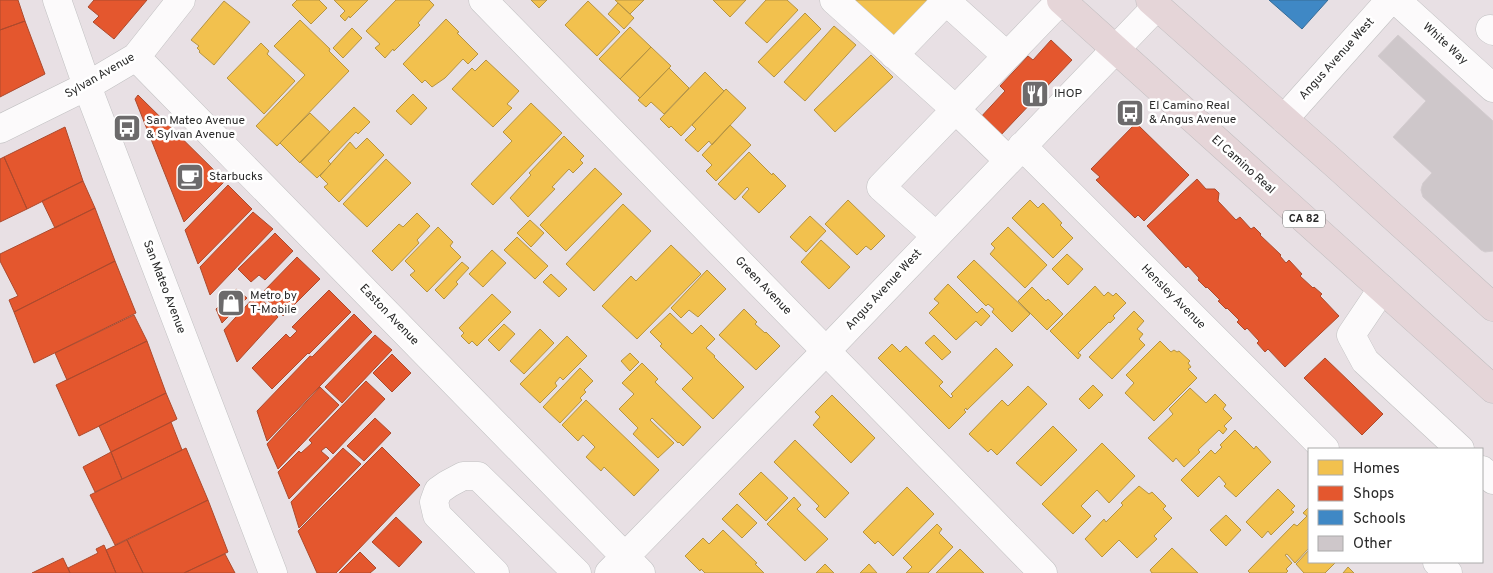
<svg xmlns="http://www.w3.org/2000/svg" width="1493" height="573" font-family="Overpass,sans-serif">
<rect width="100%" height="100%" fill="#e8e0e4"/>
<path fill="#f2c14e" stroke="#b69443" d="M 297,0 L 319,0 L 327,8 L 311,24 L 292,5 Z
M 334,0 L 368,0 L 350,18 L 349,16 L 345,21 L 340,16 L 345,11 Z
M 396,0 L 429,0 L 434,5 L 418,23 L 420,25 L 394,51 L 393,49 L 385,58 L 375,48 L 380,44 L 366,31 Z
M 531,0 L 547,0 L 539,8 Z
M 615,0 L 644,0 L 630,14 Z
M 713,0 L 746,0 L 730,17 Z
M 766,0 L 787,0 L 798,10 L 767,43 L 745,23 Z
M 854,0 L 935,0 L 894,42 Z
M 224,1 L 250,22 L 214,65 L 199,52 L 200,51 L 197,48 L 199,46 L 191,40 Z
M 588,1 L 620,32 L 597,56 L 565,25 Z
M 618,3 L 634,18 L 624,29 L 608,14 Z
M 805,13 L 821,29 L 774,77 L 758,62 Z
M 446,19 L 459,32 L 457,33 L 478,54 L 468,64 L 463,59 L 445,78 L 432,87 L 425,80 L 422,83 L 403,64 Z
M 300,20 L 330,49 L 329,51 L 349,71 L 277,146 L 256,126 L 305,75 L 274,46 Z
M 834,26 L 856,45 L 805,101 L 784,82 Z
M 630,27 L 651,47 L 620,79 L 599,59 Z
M 352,28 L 362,38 L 343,58 L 333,48 Z
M 261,43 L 269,51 L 267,54 L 295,81 L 264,114 L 227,78 Z
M 651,47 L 671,66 L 640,98 L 620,79 Z
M 871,55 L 893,77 L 835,132 L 814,110 Z
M 486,60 L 519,91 L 507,104 L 512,108 L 493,127 L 452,89 L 472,68 L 475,71 Z
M 669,68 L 689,88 L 664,114 L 651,102 L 646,107 L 638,100 Z
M 705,72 L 724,91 L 681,136 L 671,126 L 669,128 L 660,119 Z
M 726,89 L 746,108 L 712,145 L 709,141 L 698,152 L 685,140 L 696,129 L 692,125 Z
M 413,94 L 427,108 L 411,125 L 396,111 Z
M 531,103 L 562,133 L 493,205 L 471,184 L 512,141 L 503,132 Z
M 354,107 L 370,122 L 358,134 L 356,132 L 328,161 L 331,164 L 317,178 L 300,162 Z
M 310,113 L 330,132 L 300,163 L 280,143 Z
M 730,125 L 751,145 L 716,181 L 706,171 L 712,165 L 702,155 Z
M 564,136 L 584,156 L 580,160 L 583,163 L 573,173 L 569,169 L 552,187 L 555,189 L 528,217 L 510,198 L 531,175 L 529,173 Z
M 367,138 L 384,155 L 339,202 L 324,187 L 328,184 L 320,176 L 350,142 L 356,149 Z
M 749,152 L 772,175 L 773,173 L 786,186 L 759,213 L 742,197 L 749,189 L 747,187 L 735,200 L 718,184 Z
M 386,159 L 411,183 L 367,227 L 343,204 Z
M 595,168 L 622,194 L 566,251 L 540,225 Z
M 848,200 L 885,236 L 871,250 L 866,246 L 857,255 L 825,224 Z
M 1030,200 L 1038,208 L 1043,203 L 1062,223 L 1060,225 L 1073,238 L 1053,258 L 1012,218 Z
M 623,204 L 651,231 L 594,291 L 566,264 Z
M 417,213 L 430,226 L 417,240 L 419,243 L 392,271 L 372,251 L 399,224 L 403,227 Z
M 810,216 L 826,231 L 806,252 L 790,237 Z
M 530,220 L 544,233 L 531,247 L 517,233 Z
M 438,227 L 453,242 L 450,246 L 461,257 L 427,292 L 410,275 L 415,271 L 405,261 Z
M 1008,227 L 1047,265 L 1025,288 L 990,254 L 995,248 L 991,244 Z
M 517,237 L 548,266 L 535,279 L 504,250 Z
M 821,240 L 850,267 L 829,289 L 801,262 Z
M 671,245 L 701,274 L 637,339 L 602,306 L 631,276 L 636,281 Z
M 492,250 L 506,263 L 483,287 L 469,274 Z
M 1067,254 L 1083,269 L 1068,285 L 1052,269 Z
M 974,260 L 1030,314 L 1012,332 L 992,312 L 994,309 L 988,304 L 986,306 L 957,277 Z
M 462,262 L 469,268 L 456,282 L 458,284 L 444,299 L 435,290 Z
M 707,270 L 726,289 L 698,317 L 689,310 L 681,318 L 671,308 Z
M 551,274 L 567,289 L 559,297 L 543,282 Z
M 948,284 L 977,313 L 982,308 L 990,316 L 981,326 L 976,321 L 956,340 L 929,313 L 939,303 L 934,299 Z
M 1095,286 L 1104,296 L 1108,292 L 1113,296 L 1116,293 L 1126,303 L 1113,316 L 1115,318 L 1110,323 L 1109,322 L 1078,353 L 1081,355 L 1078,359 L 1050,331 Z
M 1032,287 L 1046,301 L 1048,299 L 1063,314 L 1047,330 L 1018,301 Z
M 492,294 L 511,312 L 477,346 L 472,341 L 469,344 L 461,336 L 464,333 L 459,328 Z
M 744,309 L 757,322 L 755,324 L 765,333 L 766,332 L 780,346 L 756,370 L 719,335 Z
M 1134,311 L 1144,321 L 1137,329 L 1143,334 L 1139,339 L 1145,345 L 1112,379 L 1089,357 Z
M 670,313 L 692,334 L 701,325 L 715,339 L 706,348 L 715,356 L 714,357 L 744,387 L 713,419 L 682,389 L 693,378 L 660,346 L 662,344 L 650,332 Z
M 504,324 L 515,334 L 499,351 L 488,340 Z
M 540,329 L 554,343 L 524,374 L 510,361 Z
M 934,335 L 951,352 L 942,360 L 925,343 Z
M 567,336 L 587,356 L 563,380 L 560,377 L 555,383 L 557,386 L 540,403 L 520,384 Z
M 1160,341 L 1171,352 L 1174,350 L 1177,352 L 1179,351 L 1190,361 L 1188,363 L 1191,367 L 1188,369 L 1197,378 L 1154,421 L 1125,393 L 1134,383 L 1126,375 Z
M 892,344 L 900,352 L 906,346 L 943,382 L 939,386 L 951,398 L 953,396 L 951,394 L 996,348 L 1013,365 L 967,410 L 966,408 L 964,410 L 966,412 L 949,429 L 878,358 Z
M 630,353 L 639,362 L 630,371 L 621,361 Z
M 642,363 L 658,379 L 655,382 L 701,427 L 683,446 L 679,442 L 678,443 L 652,418 L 650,420 L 674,443 L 658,458 L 633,434 L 638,428 L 619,409 L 634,394 L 622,383 Z
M 580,368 L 593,381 L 584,390 L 586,392 L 580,398 L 582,400 L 560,423 L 543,407 Z
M 1093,385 L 1103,395 L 1089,409 L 1079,399 Z
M 1028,386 L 1047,404 L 997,455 L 991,449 L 988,452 L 969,434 L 1002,400 L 1008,406 Z
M 1190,388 L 1206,403 L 1215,394 L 1226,405 L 1223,409 L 1232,418 L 1224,426 L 1227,429 L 1223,434 L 1219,430 L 1198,450 L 1200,452 L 1184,467 L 1176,458 L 1173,462 L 1148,438 L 1173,414 L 1169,409 Z
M 832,395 L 875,438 L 851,463 L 813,425 L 820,417 L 815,412 Z
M 586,400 L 659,470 L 634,496 L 604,467 L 601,471 L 586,457 L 595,447 L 583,435 L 578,441 L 562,425 Z
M 1053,426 L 1077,450 L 1041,486 L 1016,463 Z
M 1235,430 L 1254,449 L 1256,446 L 1271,462 L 1236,497 L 1224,486 L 1226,484 L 1219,476 L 1198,497 L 1181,480 L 1211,450 L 1215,454 L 1222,447 L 1220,445 Z
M 795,440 L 849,493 L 825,518 L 816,509 L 819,506 L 774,462 Z
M 1102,443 L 1135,476 L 1109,503 L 1097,490 L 1081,506 L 1091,516 L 1073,534 L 1042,504 Z
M 761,472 L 788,498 L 766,521 L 739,494 Z
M 1139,486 L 1149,494 L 1152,492 L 1166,506 L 1163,509 L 1172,518 L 1154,536 L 1157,539 L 1137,558 L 1119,540 L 1102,557 L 1085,539 L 1104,519 L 1106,522 L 1123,505 L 1121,503 Z
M 907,487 L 934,514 L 893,556 L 878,541 L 875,544 L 863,532 Z
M 1278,489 L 1295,506 L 1291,510 L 1294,512 L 1271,535 L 1268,531 L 1262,538 L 1246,522 Z
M 794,497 L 801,505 L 797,509 L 828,539 L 805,561 L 767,524 Z
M 737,504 L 757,523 L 742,538 L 722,519 Z
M 1309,507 L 1309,548 L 1295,563 L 1287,554 L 1285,555 L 1292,563 L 1286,569 L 1288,571 L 1286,573 L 1250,573 L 1248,571 L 1294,524 L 1297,526 L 1307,516 L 1303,513 Z
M 1226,515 L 1241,530 L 1226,546 L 1210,530 Z
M 937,524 L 942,529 L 939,533 L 953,547 L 928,573 L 906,573 L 912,567 L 903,558 Z
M 723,530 L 757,563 L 755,564 L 764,573 L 705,573 L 701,569 L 700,571 L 685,556 L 703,538 L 709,544 Z
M 1172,548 L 1198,573 L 1152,573 L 1150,570 Z
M 960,549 L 984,573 L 936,573 Z
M 1309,550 L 1309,562 L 1336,562 L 1325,573 L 1304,573 L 1296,564 Z
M 825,564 L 834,573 L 816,573 Z
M 869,564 L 877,573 L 860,573 Z
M 1348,567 L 1354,573 L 1343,573 Z"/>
<path fill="#e4572e" stroke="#ac4a2d" d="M 0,0 L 18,0 L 25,21 L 0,30 Z
M 94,0 L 147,0 L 114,39 L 93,22 L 99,16 L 88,7 Z
M 25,21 L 45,74 L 0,97 L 0,30 Z
M 1051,40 L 1072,60 L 999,137 L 979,119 L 1005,91 L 1000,86 L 1028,56 L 1033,60 Z
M 138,95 L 225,181 L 184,222 L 135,99 Z
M 1136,123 L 1189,175 L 1144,221 L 1138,215 L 1135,218 L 1096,180 L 1100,177 L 1091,169 Z
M 65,127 L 83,181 L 27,209 L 4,157 Z
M 4,157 L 27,209 L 0,222 L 0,159 Z
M 1197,179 L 1206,189 L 1215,189 L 1219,193 L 1218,201 L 1236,220 L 1240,217 L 1251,229 L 1254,227 L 1261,234 L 1260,235 L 1281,255 L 1280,256 L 1286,263 L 1289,260 L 1302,274 L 1300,276 L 1313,288 L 1314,287 L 1322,294 L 1320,296 L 1339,316 L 1285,367 L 1268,349 L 1265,352 L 1257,343 L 1259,341 L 1247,328 L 1245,330 L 1237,322 L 1239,320 L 1227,308 L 1226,309 L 1218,301 L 1220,300 L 1207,287 L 1206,288 L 1198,280 L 1199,278 L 1188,266 L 1186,268 L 1147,226 Z
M 83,181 L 95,208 L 55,228 L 42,201 Z
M 228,185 L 252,209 L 198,264 L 185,230 Z
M 95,208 L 115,261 L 14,312 L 9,300 L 18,296 L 0,261 L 0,254 Z
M 253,212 L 273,229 L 210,295 L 200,267 Z
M 275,233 L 293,251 L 265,280 L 259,275 L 251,282 L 238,269 Z
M 297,257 L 320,279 L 283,316 L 261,294 Z
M 115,261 L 136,313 L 34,363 L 14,312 Z
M 236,289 L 247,298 L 222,323 L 216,309 Z
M 329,290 L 351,312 L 309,354 L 308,353 L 272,389 L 252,368 L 286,334 L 290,338 L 297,331 L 292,327 Z
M 257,294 L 278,317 L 237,362 L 224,330 Z
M 354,314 L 372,332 L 267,441 L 257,411 L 310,356 L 312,357 Z
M 134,315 L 147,341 L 67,380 L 55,353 Z
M 375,335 L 392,350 L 342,403 L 325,387 Z
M 147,341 L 166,393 L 79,436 L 56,385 Z
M 392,354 L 411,373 L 392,392 L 373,373 Z
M 1325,358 L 1383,414 L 1362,435 L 1304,378 Z
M 366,381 L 385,399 L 333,454 L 326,447 L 321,451 L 329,458 L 289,499 L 278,472 L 299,451 L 301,453 L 312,443 L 309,440 Z
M 320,387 L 339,405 L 278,469 L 267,444 Z
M 166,393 L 177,419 L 111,452 L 99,426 Z
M 375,418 L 391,433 L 364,461 L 347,446 Z
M 171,422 L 182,450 L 122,479 L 111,452 Z
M 382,447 L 420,485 L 336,573 L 317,573 L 298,531 Z
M 186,448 L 208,500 L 115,545 L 90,495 Z
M 343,448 L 361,464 L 299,528 L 291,502 Z
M 111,452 L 122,479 L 95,492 L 83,467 Z
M 208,500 L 228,552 L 184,573 L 143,573 L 127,540 Z
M 396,517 L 422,542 L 399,567 L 372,542 Z
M 127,540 L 143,573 L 116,573 L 106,550 Z
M 104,545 L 116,573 L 70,573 L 68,568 L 98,553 L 96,549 Z
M 360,552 L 376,568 L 370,573 L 339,573 Z
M 225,554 L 235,573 L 184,573 Z
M 63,558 L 70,573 L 32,573 Z"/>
<path fill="#3f88c5" stroke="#396c96" d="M 1269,0 L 1328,0 L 1302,29 Z"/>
<path fill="#cec7ca" stroke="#d3cccf" d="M 1398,35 L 1493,121 L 1493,251 L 1485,252 L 1481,250 L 1423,197 L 1421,190 L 1422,186 L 1423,183 L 1432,173 L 1393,137 L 1426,101 L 1378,56 Z"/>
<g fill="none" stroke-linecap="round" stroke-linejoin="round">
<g stroke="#c1c1c2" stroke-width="29">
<path id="minor" d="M 57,0 L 87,86 L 273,573
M 483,0 L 1043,573
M 834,0 L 955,109 L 1008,160
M 1396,0 L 1493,88
M 1490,29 L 1493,31
M 894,55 L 946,1 L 1007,56
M 136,57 L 641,573
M 1284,119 L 1390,0
M 0,129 L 87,86 L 136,57 L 181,0
M 1022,146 L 1325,449
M 936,236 L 881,187 L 1061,0
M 1382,289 L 1351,335 L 1365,361 L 1460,449
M 1482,470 L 1493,480
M 1437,562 L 1448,573
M 495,573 L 437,515 L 434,502 L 438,491 L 448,484 L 463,476 L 478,476 L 577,573
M 609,573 L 826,351 L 1157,6"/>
</g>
<g stroke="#c0bdbf" stroke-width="29">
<path id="major" d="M 1061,0 L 1493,389
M 1150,0 L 1337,166 L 1493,307"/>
</g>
<use href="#minor" stroke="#fcfafb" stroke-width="28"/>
<use href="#major" stroke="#e5d5d8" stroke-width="28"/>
</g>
<defs>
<g id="restaurant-square" transform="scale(1.4375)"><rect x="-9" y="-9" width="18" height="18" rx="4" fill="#6c6a6b" stroke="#fff"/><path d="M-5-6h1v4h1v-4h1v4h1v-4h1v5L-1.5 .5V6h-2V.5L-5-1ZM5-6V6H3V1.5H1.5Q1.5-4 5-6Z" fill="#fff"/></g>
<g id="bus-square" transform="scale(1.4375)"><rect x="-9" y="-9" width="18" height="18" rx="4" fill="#6c6a6b" stroke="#fff"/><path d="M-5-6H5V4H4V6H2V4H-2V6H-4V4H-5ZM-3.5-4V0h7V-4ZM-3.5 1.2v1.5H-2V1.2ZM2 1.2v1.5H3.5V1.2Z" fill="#fff"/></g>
<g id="cafe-square" transform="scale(1.4375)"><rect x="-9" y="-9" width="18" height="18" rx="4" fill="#6c6a6b" stroke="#fff"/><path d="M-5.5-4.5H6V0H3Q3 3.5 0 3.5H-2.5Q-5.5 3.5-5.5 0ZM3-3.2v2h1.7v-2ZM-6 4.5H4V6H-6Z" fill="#fff"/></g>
<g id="shop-square" transform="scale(1.4375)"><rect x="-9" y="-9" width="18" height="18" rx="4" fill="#6c6a6b" stroke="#fff"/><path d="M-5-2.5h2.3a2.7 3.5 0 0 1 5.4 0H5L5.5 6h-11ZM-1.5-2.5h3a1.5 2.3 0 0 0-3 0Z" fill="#fff"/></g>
</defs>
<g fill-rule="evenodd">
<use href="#restaurant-square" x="1035" y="94"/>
<use href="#bus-square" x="1130" y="113"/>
<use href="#bus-square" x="127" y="128"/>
<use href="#cafe-square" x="190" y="177"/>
<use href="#shop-square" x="231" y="303"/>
</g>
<g text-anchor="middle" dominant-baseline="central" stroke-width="5" stroke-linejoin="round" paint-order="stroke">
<rect fill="#fff" stroke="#6a6a6a" stroke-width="1" x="1283" y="210.5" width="42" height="17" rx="4"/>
<g font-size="11" font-weight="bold" fill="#2a2a2a">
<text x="1304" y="219">CA 82</text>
</g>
<g font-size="12" fill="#2a2a2a" stroke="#fff">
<text transform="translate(1445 44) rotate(42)">White Way</text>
<text transform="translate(1337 59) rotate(-48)">Angus Avenue West</text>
<text transform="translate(100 76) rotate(-30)">Sylvan Avenue</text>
<text transform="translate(1243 165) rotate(42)">El Camino Real</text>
<text transform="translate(763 286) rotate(46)">Green Avenue</text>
<text transform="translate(164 287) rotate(69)">San Mateo Avenue</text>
<text transform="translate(884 290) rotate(-47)">Angus Avenue West</text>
<text transform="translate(1173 297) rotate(45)">Hensley Avenue</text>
<text transform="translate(389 315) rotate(46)">Easton Avenue</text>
</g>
<g font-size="12" fill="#2a2a2a" stroke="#fff" text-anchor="start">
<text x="1054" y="94">IHOP</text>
<text x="1149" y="106">El Camino Real<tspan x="1149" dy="14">&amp; Angus Avenue</tspan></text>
<text x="146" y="121">San Mateo Avenue<tspan x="146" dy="14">&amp; Sylvan Avenue</tspan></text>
<text x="209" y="177">Starbucks</text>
<text x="250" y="296">Metro by<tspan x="250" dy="14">T-Mobile</tspan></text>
</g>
</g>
<rect x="1308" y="448" width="175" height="115" fill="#ffffff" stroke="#aaaaaa"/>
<rect x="1318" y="460" width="25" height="15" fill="#f2c14e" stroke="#aaaaaa"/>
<text x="1353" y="473" font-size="15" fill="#2a2a2a">Homes</text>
<rect x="1318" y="486" width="25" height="15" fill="#e4572e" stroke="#aaaaaa"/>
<text x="1353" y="498" font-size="15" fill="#2a2a2a">Shops</text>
<rect x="1318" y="510" width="25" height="15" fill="#3f88c5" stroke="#aaaaaa"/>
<text x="1353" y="523" font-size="15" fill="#2a2a2a">Schools</text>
<rect x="1318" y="536" width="25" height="15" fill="#cec7ca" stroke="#aaaaaa"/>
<text x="1353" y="548" font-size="15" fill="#2a2a2a">Other</text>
</svg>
